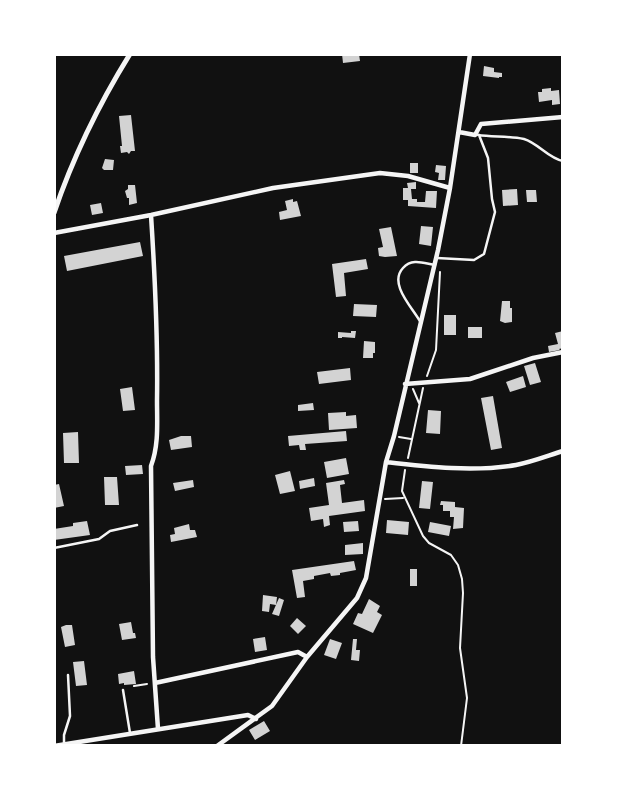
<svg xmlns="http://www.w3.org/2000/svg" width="617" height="800" font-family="Manrope,sans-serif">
<rect width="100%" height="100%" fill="#111"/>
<path fill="#d3d3d3" d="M 342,54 L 359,54 L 360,61 L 343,63 Z
M 484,66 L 494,68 L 494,72 L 502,73 L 502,77 L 499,77 L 499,78 L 483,76 Z
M 551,88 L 551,91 L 559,90 L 560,104 L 552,105 L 552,100 L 539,102 L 538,92 L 542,92 L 542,89 Z
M 131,115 L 135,151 L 131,151 L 129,154 L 127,152 L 121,153 L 120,146 L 122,146 L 119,116 Z
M 105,159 L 114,160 L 113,170 L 104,170 L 102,168 Z
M 410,163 L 418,163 L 418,173 L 410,173 Z
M 436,165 L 446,166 L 445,180 L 438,180 L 439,173 L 435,172 Z
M 416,182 L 416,189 L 411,189 L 412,199 L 417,199 L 417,202 L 425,202 L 426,191 L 437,191 L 436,208 L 408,206 L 408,200 L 403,200 L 403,188 L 408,188 L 407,183 Z
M 128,185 L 135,185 L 137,203 L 129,205 L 129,198 L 127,198 L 125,191 L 128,189 Z
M 517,189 L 518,205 L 503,206 L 502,190 Z
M 526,190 L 536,190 L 537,202 L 527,202 Z
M 293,199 L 293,202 L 297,201 L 301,216 L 280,220 L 279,212 L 287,210 L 285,201 Z
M 101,203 L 103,213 L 92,215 L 90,205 Z
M 421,226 L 433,227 L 431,246 L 419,244 Z
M 391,227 L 397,256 L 385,257 L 379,256 L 378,248 L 383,247 L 379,229 Z
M 140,242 L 143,256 L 67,271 L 64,256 Z
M 366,259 L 368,269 L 344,273 L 346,296 L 336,297 L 332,264 Z
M 502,301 L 510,301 L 510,308 L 512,308 L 512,322 L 505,323 L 500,321 Z
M 354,304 L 377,305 L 376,317 L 353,316 Z
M 444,315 L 456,315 L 456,335 L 444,335 Z
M 468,327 L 482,327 L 482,338 L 468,338 Z
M 351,331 L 356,331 L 355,338 L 342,337 L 342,338 L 338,338 L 338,332 L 351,333 Z
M 563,331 L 563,348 L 559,349 L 560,350 L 549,352 L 548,346 L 558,344 L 555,333 Z
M 364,341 L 375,342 L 375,353 L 373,353 L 373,358 L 363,358 Z
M 535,363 L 541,382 L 530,385 L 524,366 Z
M 350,368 L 351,380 L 319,384 L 317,372 Z
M 523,376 L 526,387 L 510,392 L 506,382 Z
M 132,387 L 135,410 L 123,411 L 120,389 Z
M 493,396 L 502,448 L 491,450 L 481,398 Z
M 313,403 L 314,410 L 298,411 L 298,405 Z
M 428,410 L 441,411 L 440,434 L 426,433 Z
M 346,412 L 346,416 L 356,415 L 357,428 L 329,430 L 328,413 Z
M 346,431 L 347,441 L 305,444 L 306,450 L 300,450 L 299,445 L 289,446 L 288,436 Z
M 78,432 L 79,463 L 64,463 L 63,433 Z
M 181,436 L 191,436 L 192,447 L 171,450 L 169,440 Z
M 346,458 L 349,474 L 327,478 L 324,462 Z
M 142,465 L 143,474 L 126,475 L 125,466 Z
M 290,471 L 295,491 L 280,494 L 275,475 Z
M 104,477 L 117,477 L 119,505 L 105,505 Z
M 314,478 L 315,486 L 300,489 L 299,481 Z
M 193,480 L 194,487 L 175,491 L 173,483 Z
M 344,480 L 345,484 L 340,485 L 342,503 L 364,500 L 365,511 L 329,516 L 330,525 L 324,527 L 323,519 L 311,521 L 309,508 L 329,505 L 326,483 Z
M 422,481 L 433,482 L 430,509 L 419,508 Z
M 59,484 L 64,506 L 54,508 L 54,485 Z
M 441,501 L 455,502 L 455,507 L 464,508 L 463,528 L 453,529 L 454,517 L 450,517 L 450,511 L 443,511 L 443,505 L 440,505 Z
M 387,520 L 409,522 L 408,535 L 386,533 Z
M 87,521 L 90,535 L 54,540 L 54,529 L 73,526 L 73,523 Z
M 358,521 L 359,531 L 344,532 L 343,522 Z
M 430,522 L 451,526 L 449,536 L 428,532 Z
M 189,524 L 190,530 L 195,530 L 197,537 L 171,542 L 170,535 L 175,534 L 174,528 Z
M 363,543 L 363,554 L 345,555 L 345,545 Z
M 354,561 L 356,570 L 340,573 L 340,575 L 331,576 L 330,573 L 314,576 L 314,579 L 303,581 L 305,597 L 297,598 L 292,570 Z
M 410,569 L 417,569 L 417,586 L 410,586 Z
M 263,595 L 277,597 L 276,605 L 270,604 L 269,612 L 262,611 Z
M 279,598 L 284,600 L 279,616 L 272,614 Z
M 369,599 L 380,606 L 377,612 L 382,615 L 373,633 L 353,624 L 358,613 L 362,614 Z
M 297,618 L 306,626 L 298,634 L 290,626 Z
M 131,622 L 133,633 L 135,633 L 136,638 L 122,640 L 119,624 Z
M 66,625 L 72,625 L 75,645 L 65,647 L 61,627 Z
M 265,637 L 267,650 L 255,652 L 253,639 Z
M 330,639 L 342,643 L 336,659 L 324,655 Z
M 353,639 L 357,639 L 356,650 L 360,650 L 359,661 L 351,660 Z
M 84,661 L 87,685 L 76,686 L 73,662 Z
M 134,671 L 136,684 L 124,685 L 124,683 L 119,684 L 118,674 Z
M 264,721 L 270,731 L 255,740 L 249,730 Z"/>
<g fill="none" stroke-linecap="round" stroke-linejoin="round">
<path stroke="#f5f5f5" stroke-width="2" d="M 427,376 L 436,350 L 440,272
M 413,389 L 419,403
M 399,437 L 411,439
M 408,458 L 423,388
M 405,470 L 402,491 L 423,536 L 429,543 L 451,555 L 458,565 L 462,579 L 463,593 L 460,648 L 467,698 L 461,746
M 385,499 L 403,498
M 134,686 L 147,684"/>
<path stroke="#f5f5f5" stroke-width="2.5" d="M 478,135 C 493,137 509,136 524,139 C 538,143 549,159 563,161
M 437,258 L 474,260 L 484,254 L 495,212 L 492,199 L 488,158 L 479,135
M 421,323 C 413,308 388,284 403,268 C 412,258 423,263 435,265
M 54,548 L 99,539 L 110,531 L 137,525
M 123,690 L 130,733
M 64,744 L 64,735 L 70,716 L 68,675"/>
<path stroke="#f5f5f5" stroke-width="4.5" d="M 459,132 L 475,135 L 481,124 L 563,117
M 151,215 C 155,277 158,339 157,401 C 157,422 159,445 151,466 L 153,657 L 158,729
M 54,233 L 151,215 L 273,188 L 380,173 L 408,176 L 450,188
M 405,384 L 470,379 L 533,358 L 563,352
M 386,462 C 429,467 474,472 516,465 C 532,462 547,456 563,451
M 155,683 L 298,652 L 307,657
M 54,746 L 248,715 L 256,719
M 217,746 L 272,706 L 307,657 L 357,598 L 366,578 L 386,462 L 394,436 L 438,250 L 450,188 L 470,54"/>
<path stroke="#f5f5f5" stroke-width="5" d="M 54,213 C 73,157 99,104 130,54"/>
</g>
<rect width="617" height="800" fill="none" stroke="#ffffff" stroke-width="112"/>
</svg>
